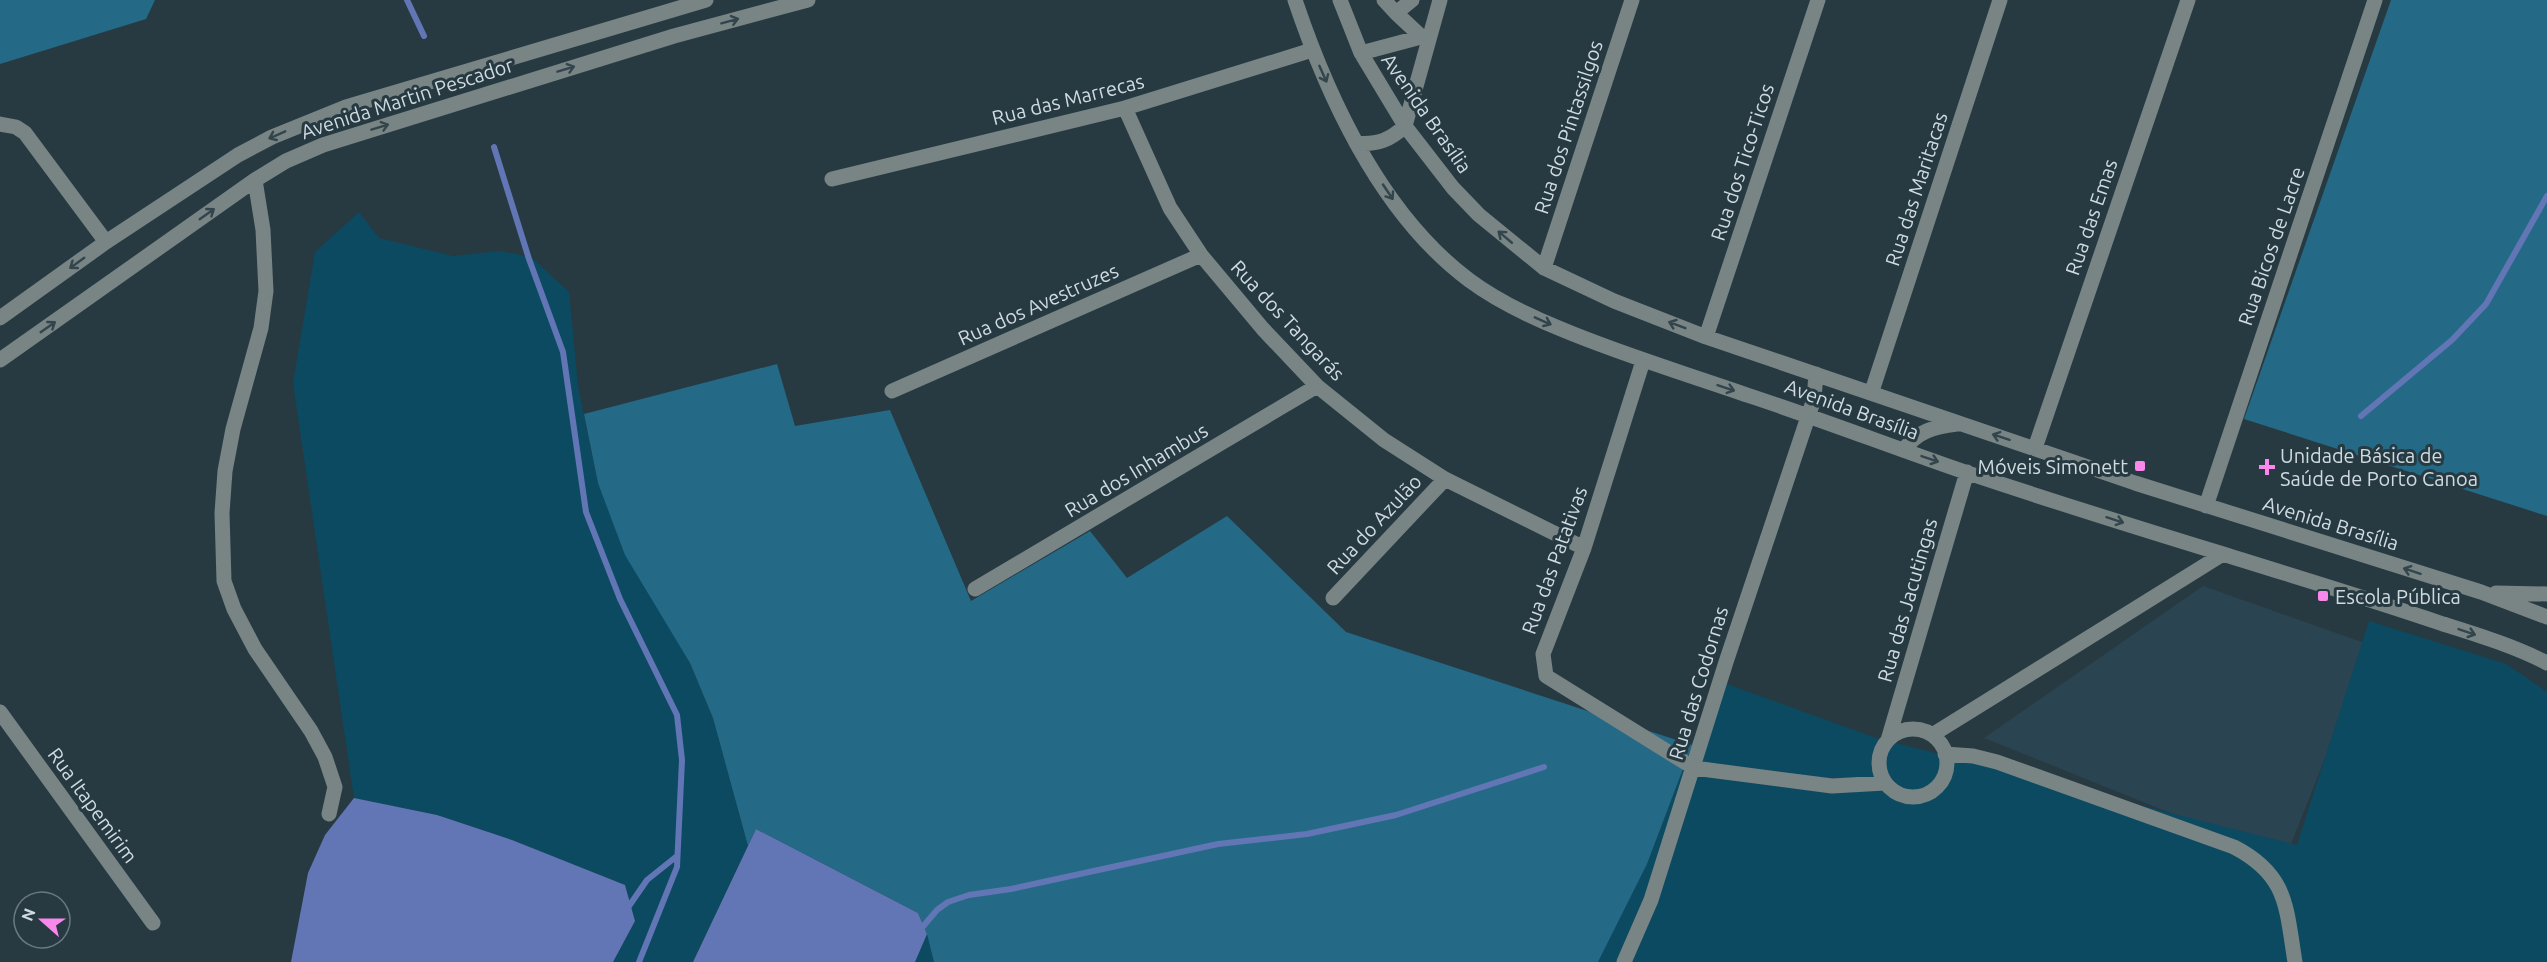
<svg xmlns="http://www.w3.org/2000/svg" width="2547" height="962" font-family="Ubuntu,sans-serif">
<rect width="100%" height="100%" fill="#273a42"/>
<path fill="#2a4551" d="M 2203,586 L 2370,645 L 2285,859 L 1984,738 Z"/>
<path fill="#0b4a61" d="M 359,212 L 379,238 L 453,256 L 500,251 L 531,257 L 569,292 L 578,386 L 598,483 L 690,663 L 713,718 L 748,846 L 693,962 L 613,962 L 635,921 L 625,885 L 512,840 L 437,815 L 354,798 L 293,383 L 315,252 Z
M 2369,621 L 2506,664 L 2547,692 L 2547,962 L 1598,962 L 1647,864 L 1716,680 L 1876,738 L 2297,845 Z
M 927,934 L 934,962 L 915,962 Z"/>
<path fill="#246a86" d="M 0,0 L 155,0 L 146,19 L 0,64 Z
M 2391,0 L 2547,0 L 2547,516 L 2244,419 Z
M 777,364 L 795,426 L 890,410 L 971,601 L 1090,531 L 1127,578 L 1227,516 L 1346,632 L 1692,745 L 1647,864 L 1598,962 L 934,962 L 927,934 L 918,913 L 756,829 L 748,846 L 713,718 L 690,663 L 625,555 L 598,483 L 584,414 Z"/>
<path fill="#6276b6" d="M 354,798 L 437,815 L 512,840 L 625,885 L 635,921 L 613,962 L 291,962 L 308,873 L 325,835 Z
M 756,829 L 918,913 L 927,934 L 915,962 L 693,962 Z"/>
<g fill="none" stroke-linecap="round" stroke-linejoin="round">
<path stroke="#6276b6" stroke-width="6" d="M 407,0 L 424,36
M 494,147 L 529,259 L 563,352 L 586,512 L 620,599 L 677,715 L 682,760 L 677,867 L 639,962
M 2361,416 L 2452,340 L 2486,304 L 2547,196
M 627,909 L 647,880 L 677,856
M 920,930 L 937,910 L 948,902 L 969,895 L 1011,889 L 1218,844 L 1307,834 L 1396,815 L 1544,767"/>
<path stroke="#798485" stroke-width="15" d="M 1295,0 C 1329,101 1382,215 1469,280 C 1497,301 1529,316 1561,329 C 1623,355 1687,374 1750,396 C 1823,420 1895,448 1968,473 C 2052,501 2138,528 2223,554 C 2296,577 2370,599 2443,624 C 2478,635 2514,646 2547,663
M 1340,0 L 1361,53 L 1405,126 L 1453,188 L 1479,215 L 1544,268 L 1614,301 L 1706,337 L 2135,483 L 2481,592 L 2547,617
M 1384,0 L 1396,13 L 1412,0
M 1396,13 L 1426,41
M 1361,53 L 1421,37
M 1125,108 L 1170,208 L 1201,255 L 1263,329 L 1317,386 L 1384,440 L 1445,479 L 1584,548
M 0,124 L 16,127 L 25,133 L 106,242
M 1405,126 L 1440,0
M 1356,143 C 1378,145 1390,140 1405,126
M 832,179 L 1125,108 L 1312,50
M 255,180 L 263,230 L 266,291 L 261,328 L 233,429 L 225,471 L 222,513 L 224,581 L 234,609 L 255,649 L 311,731 L 325,757 L 335,787 L 329,814
M 1544,268 L 1632,0
M 0,318 L 106,242 L 238,155 L 272,137 L 346,107 L 706,0
M 1706,337 L 1818,0
M 0,360 L 255,180 L 286,161 L 323,145 L 674,36 L 808,0
M 1643,361 L 1584,548 L 1543,654 L 1546,676 L 1694,768 L 1832,786 L 1885,783
M 892,391 L 1201,255
M 1872,391 L 2000,0
M 2035,448 L 2188,0
M 1904,450 C 1917,431 1934,427 1957,424
M 2206,506 L 2375,0
M 975,589 L 1317,386
M 2496,593 L 2547,594
M 1333,598 L 1445,479
M 0,712 L 153,923
M1879 763a34 34 0 1 1 68 0a34 34 0 1 1-68 0Z
M 1932,735 L 2223,554
M 1888,740 L 1967,472
M 1945,754 L 1973,756 L 1997,762 L 2234,847 C 2288,875 2286,907 2295,962
M 1624,962 L 1651,900 L 1726,662 L 1814,399 L 1816,374"/>
</g>
<defs><path id="oneway-shaft" d="M-6 0H5M1.5-3L5.5 0L1.5 3" fill="none" stroke-width="1.6" stroke-linecap="round" stroke-linejoin="round" transform="scale(1.5)"/></defs>
<g stroke="#33454c">
<use href="#oneway-shaft" transform="translate(730 21) rotate(-15)"/>
<use href="#oneway-shaft" transform="translate(566 69) rotate(-17)"/>
<use href="#oneway-shaft" transform="translate(1323 74) rotate(66)"/>
<use href="#oneway-shaft" transform="translate(380 127) rotate(-17)"/>
<use href="#oneway-shaft" transform="translate(277 135) rotate(156)"/>
<use href="#oneway-shaft" transform="translate(1388 192) rotate(56)"/>
<use href="#oneway-shaft" transform="translate(207 214) rotate(-35)"/>
<use href="#oneway-shaft" transform="translate(1505 237) rotate(-140)"/>
<use href="#oneway-shaft" transform="translate(77 263) rotate(144)"/>
<use href="#oneway-shaft" transform="translate(1543 321) rotate(24)"/>
<use href="#oneway-shaft" transform="translate(1677 325) rotate(-159)"/>
<use href="#oneway-shaft" transform="translate(48 327) rotate(-35)"/>
<use href="#oneway-shaft" transform="translate(1726 388) rotate(18)"/>
<use href="#oneway-shaft" transform="translate(2001 437) rotate(-162)"/>
<use href="#oneway-shaft" transform="translate(1930 459) rotate(19)"/>
<use href="#oneway-shaft" transform="translate(2115 520) rotate(18)"/>
<use href="#oneway-shaft" transform="translate(2412 571) rotate(-162)"/>
<use href="#oneway-shaft" transform="translate(2467 632) rotate(19)"/>
</g>
<g fill="#f888eb" stroke="#273a42" stroke-width="2">
<rect x="2134" y="460" width="12" height="12" rx="3"/>
<path d="M2264 458h6v6h6v6h-6v6h-6v-6h-6v-6h6z"/>
<rect x="2317" y="590" width="12" height="12" rx="3"/>
</g>
<g text-anchor="middle" dominant-baseline="central" stroke-width="6" stroke-linejoin="round" paint-order="stroke">
<g font-size="20" fill="#d0dbe1" stroke="#273a42">
<text transform="translate(407 98) rotate(-18)">Avenida Martin Pescador</text>
<text transform="translate(1068 99) rotate(-14)">Rua das Marrecas</text>
<text transform="translate(1427 113) rotate(55)">Avenida Brasília</text>
<text transform="translate(1568 127) rotate(-72)">Rua dos Pintassilgos</text>
<text transform="translate(1742 162) rotate(-72)">Rua dos Tico-Ticos</text>
<text transform="translate(1916 189) rotate(-72)">Rua das Maritacas</text>
<text transform="translate(2091 217) rotate(-71)">Rua das Emas</text>
<text transform="translate(2271 246) rotate(-71)">Rua Bicos de Lacre</text>
<text transform="translate(1038 304) rotate(-24)">Rua dos Avestruzes</text>
<text transform="translate(1288 320) rotate(47)">Rua dos Tangarás</text>
<text transform="translate(1852 409) rotate(20)">Avenida Brasília</text>
<text transform="translate(1136 470) rotate(-31)">Rua dos Inhambus</text>
<text transform="translate(2331 523) rotate(17)">Avenida Brasília</text>
<text transform="translate(1374 524) rotate(-47)">Rua do Azulão</text>
<text transform="translate(1554 560) rotate(-70)">Rua das Patativas</text>
<text transform="translate(1907 600) rotate(-74)">Rua das Jacutingas</text>
<text transform="translate(1698 683) rotate(-73)">Rua das Codornas</text>
<text transform="translate(93 805) rotate(54)">Rua Itapemirim</text>
</g>
<g font-size="20" fill="#d0dbe1" stroke="#273a42" text-anchor="start">
<text x="2280" y="455">Unidade Básica de<tspan x="2280" dy="23">Saúde de Porto Canoa</tspan></text>
<text x="2128" y="466" text-anchor="end">Móveis Simonett</text>
<text x="2335" y="596">Escola Pública</text>
</g>
</g>
<g transform="translate(42 920) rotate(291)"><circle r="28" fill="#273a42" stroke="#6b7a82" stroke-width="1.5"/>
<path d="M0-4.5L10 22L0 15L-10 22Z" fill="#f888eb"/>
<text y="-9" font-size="16" font-weight="bold" text-anchor="middle" fill="#d0dbe1">N</text>
</g>
</svg>
